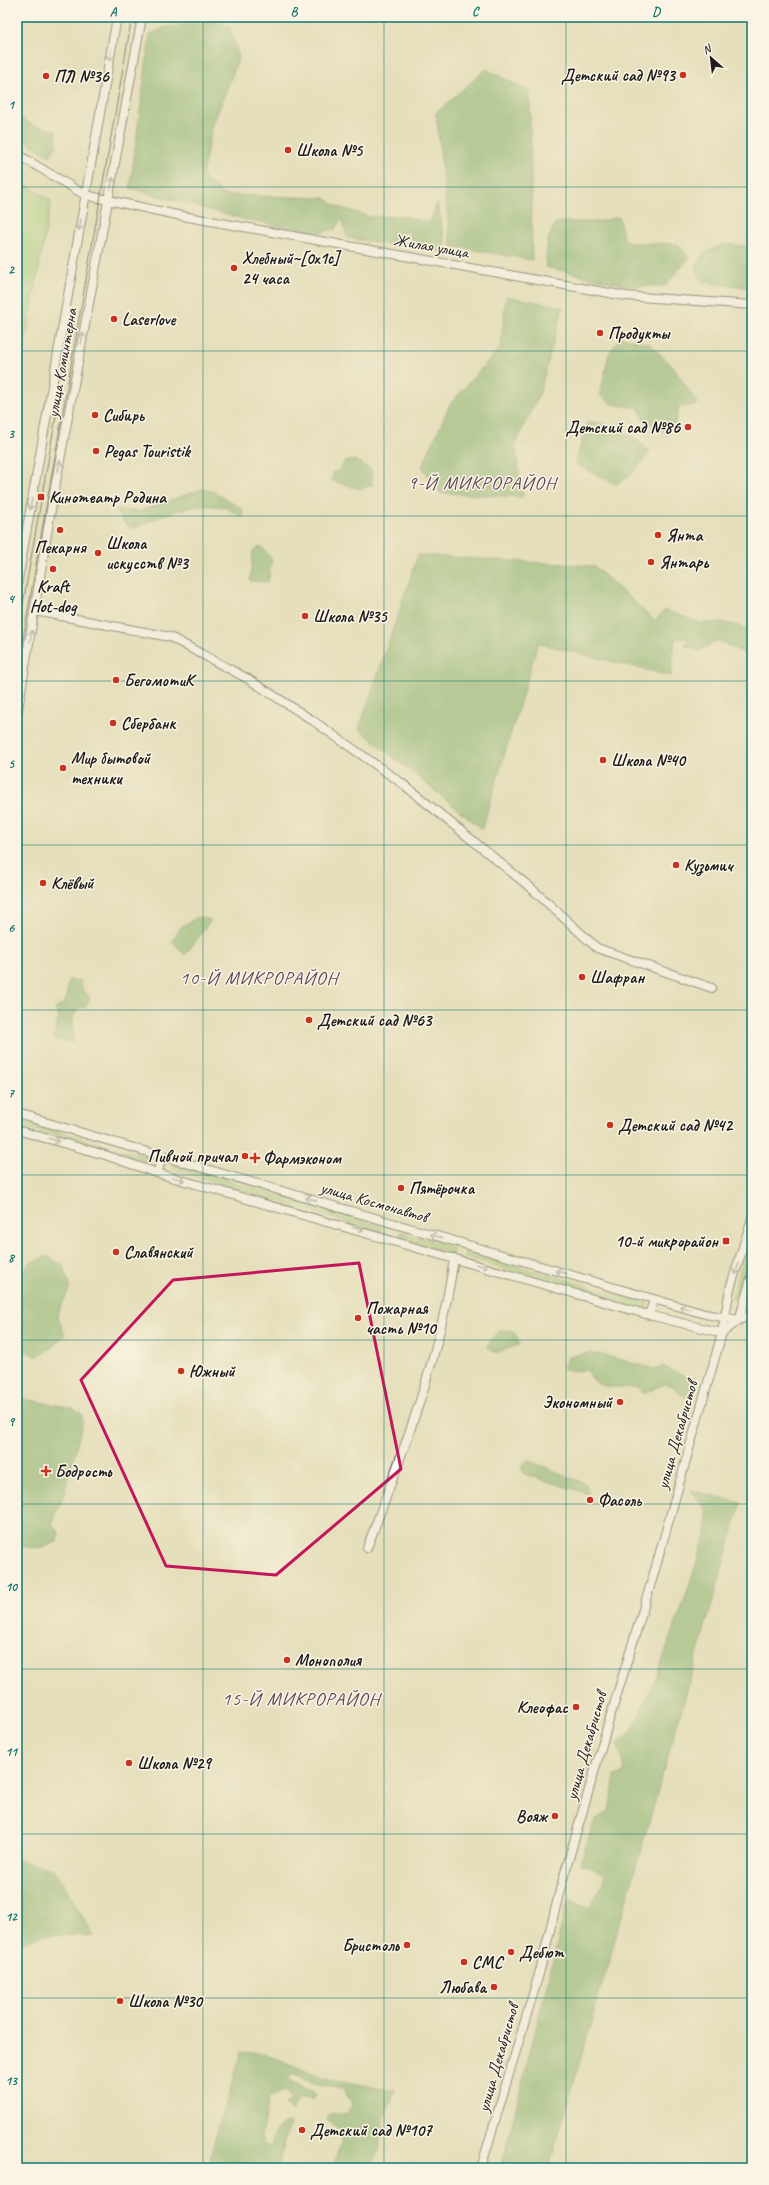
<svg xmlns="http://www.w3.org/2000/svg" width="769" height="2185" font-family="Caveat,sans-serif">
<rect width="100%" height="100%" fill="#fcf5e5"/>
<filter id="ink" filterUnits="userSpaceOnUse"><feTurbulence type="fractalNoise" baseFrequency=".025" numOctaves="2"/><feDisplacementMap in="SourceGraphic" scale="8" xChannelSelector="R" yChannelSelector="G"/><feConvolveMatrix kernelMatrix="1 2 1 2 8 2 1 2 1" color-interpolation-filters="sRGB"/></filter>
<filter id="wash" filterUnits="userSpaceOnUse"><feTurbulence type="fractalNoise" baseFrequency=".012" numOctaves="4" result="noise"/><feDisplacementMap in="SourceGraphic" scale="16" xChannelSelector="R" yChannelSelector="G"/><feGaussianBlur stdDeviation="0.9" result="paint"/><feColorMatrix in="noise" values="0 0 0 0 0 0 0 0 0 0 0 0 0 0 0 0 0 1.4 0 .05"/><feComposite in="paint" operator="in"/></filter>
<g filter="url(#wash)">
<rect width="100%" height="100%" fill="#e5dfbb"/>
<path fill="#9ecd7b" stroke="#5d744c" d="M 17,179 L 51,201 L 17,387 Z
M 17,1120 L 147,1157 L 147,1162 L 17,1125 Z
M 174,1164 L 382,1227 L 380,1232 L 172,1169 Z
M 752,1229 L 752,1246 L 737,1299 L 732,1298 Z
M 401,1232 L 454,1248 L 452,1253 L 400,1237 Z
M 466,1252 L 648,1303 L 646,1310 L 465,1257 Z"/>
<path fill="#7eb06b" stroke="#4d6644" d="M 210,21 L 229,26 L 239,57 L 212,128 L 202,176 L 224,195 L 325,198 L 336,206 L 370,217 L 403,216 L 430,223 L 437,203 L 447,252 L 414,246 L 407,230 L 396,245 L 347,238 L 342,218 L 335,229 L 318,233 L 243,219 L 130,188 L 150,34 L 164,28 Z
M 486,69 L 530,92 L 532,260 L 451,246 L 436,113 Z
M 17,115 L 33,125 L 56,131 L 57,145 L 50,156 L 17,136 Z
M 619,217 L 624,240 L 635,243 L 678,244 L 689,258 L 665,286 L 629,286 L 545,267 L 548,239 L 556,222 L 597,222 Z
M 722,244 L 745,246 L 752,258 L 752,288 L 703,282 L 695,268 L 702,255 Z
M 506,296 L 563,307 L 539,395 L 515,444 L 523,497 L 440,493 L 422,467 L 450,404 L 501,347 Z
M 620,337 L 650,344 L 673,367 L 698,404 L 679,407 L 674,426 L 664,431 L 644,421 L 639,408 L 612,404 L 600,395 L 609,354 Z
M 588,421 C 618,427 627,430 650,452 L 631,475 L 616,484 L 575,464 Z
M 355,460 L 372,471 L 372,485 L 360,489 L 332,481 L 333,472 L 339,471 L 344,462 Z
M 202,489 L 215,492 L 243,510 L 242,517 C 236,514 229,508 223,507 C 191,502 161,515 133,529 L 123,522 L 117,510 L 140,511 Z
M 261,546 L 272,559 L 268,582 L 250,581 L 253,551 Z
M 418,555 L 594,566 L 655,621 L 665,610 L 701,623 L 724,622 L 752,630 L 752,654 L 750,656 L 717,640 L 699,651 L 685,645 L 690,638 L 675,639 L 671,676 L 538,643 L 482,829 L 359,729 Z
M 198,917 L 211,920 L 185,955 L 172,941 L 181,927 Z
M 69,980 L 81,981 L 82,989 L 90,997 L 86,1007 L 78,1008 L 73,1018 L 73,1042 L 53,1039 L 59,1017 L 55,1009 L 65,1003 Z
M 47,1256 L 64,1266 L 70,1287 L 57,1315 L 65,1335 L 51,1348 L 36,1357 L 26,1351 L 17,1340 L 17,1279 L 30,1263 Z
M 500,1330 L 513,1331 L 518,1339 L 519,1345 L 495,1353 L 487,1346 Z
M 589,1353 L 603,1355 L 654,1369 L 663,1366 L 695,1381 L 691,1399 L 679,1393 L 675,1386 L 663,1384 L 643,1394 L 639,1387 C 621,1387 593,1392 588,1370 L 569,1371 L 562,1369 L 569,1356 Z
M 17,1396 L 24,1399 L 73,1408 L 81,1413 L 83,1422 L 64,1494 L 52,1524 L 59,1532 L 57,1542 L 40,1548 L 17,1546 Z
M 527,1460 L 586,1484 L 589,1494 L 524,1474 L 521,1466 Z
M 690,1490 L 741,1503 L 549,2168 L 501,2168 L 568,1900 L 589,1909 L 601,1887 L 605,1874 L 580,1863 L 595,1820 L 609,1811 L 615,1776 L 625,1772 L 618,1744 L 633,1729 L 657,1675 L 682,1607 L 706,1534 L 707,1510 Z
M 17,1860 L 55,1870 L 94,1936 L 45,1935 L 17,1944 Z
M 241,2053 L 264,2053 L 323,2078 L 395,2090 L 383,2122 L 379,2150 L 372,2168 L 333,2168 L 341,2142 L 340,2130 L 327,2120 L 330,2115 L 346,2114 L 352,2104 L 343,2088 L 313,2083 L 292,2074 L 288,2080 L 316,2094 L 313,2100 L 299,2097 L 291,2112 L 285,2104 L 291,2098 L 286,2090 L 269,2097 L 261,2137 L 263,2144 L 271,2147 C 274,2134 275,2125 290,2122 L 279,2165 L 275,2168 L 211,2168 L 210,2156 Z"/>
</g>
<g filter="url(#ink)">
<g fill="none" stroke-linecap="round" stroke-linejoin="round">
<g stroke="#3a3934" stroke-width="10">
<path id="minor" d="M 17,154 L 85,195 L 177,215 L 626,296 L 752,305
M 17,585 L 117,17
M 35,611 L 170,637 L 248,679 L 312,720 L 403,784 L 531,888 L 597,948 L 712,988
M 17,715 L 53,498 L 142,17
M 17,1114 L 705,1314 L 739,1320 L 752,1315
M 17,1130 L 105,1155 L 157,1173 L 649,1315 L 722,1333
M 157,1173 L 163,1156
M 649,1315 L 654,1299
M 722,1333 L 739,1320 L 752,1275
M 367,1548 C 402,1454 440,1359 454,1258
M 481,2168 L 539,1974 L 561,1886 L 608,1724 L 652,1580 L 722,1333 L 730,1289 L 752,1218"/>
</g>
<use href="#minor" stroke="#fff" stroke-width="8"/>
<path stroke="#1c1c1c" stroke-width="1" d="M 17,638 L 60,393
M 17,673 L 132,17"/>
</g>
<defs><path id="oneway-shaft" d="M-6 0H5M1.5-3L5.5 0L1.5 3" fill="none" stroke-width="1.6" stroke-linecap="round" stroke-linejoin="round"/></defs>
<g stroke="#999">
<use href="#oneway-shaft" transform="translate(110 55) rotate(100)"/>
<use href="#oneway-shaft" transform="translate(112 183) rotate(-78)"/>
<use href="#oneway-shaft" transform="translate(80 225) rotate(100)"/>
<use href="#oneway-shaft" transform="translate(82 338) rotate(-80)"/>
<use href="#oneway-shaft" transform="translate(59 466) rotate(-80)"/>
<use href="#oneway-shaft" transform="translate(31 504) rotate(100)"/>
<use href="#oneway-shaft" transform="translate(31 636) rotate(-80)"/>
<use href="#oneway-shaft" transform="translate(54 1140) rotate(16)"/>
<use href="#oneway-shaft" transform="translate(179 1179) rotate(16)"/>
<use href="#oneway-shaft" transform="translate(311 1199) rotate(-165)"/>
<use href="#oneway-shaft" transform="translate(358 1229) rotate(16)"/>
<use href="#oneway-shaft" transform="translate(436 1236) rotate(-163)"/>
<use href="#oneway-shaft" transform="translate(482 1266) rotate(16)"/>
<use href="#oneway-shaft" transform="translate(737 1269) rotate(107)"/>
<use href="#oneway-shaft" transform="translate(561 1272) rotate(-164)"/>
<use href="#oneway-shaft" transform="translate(685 1308) rotate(-164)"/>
</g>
</g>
<path d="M0 0H769V2185H0ZM 359,1263 L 401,1469 L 276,1575 L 166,1566 L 81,1380 L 173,1280 Z" fill="#e5dfbb" fill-opacity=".55" fill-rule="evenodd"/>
<path fill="none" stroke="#c2185b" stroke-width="3" stroke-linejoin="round" d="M 359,1263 L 401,1469 L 276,1575 L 166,1566 L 81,1380 L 173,1280 Z"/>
<path fill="none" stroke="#0f766e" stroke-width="1" stroke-opacity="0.55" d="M 203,17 L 203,2168M 384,17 L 384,2168M 566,17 L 566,2168M 17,187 L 752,187M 17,351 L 752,351M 17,516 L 752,516M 17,681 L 752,681M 17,845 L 752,845M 17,1010 L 752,1010M 17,1175 L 752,1175M 17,1340 L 752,1340M 17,1504 L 752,1504M 17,1669 L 752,1669M 17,1834 L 752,1834M 17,1998 L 752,1998"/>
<g fill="#c8321e" stroke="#fcf5e5" stroke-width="1.5">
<circle cx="683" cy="75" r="4"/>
<circle cx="46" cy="76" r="4"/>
<circle cx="288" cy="150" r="4"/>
<circle cx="234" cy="268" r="4"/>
<circle cx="114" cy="319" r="4"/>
<circle cx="600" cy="333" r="4"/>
<circle cx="95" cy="415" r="4"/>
<circle cx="688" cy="427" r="4"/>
<circle cx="96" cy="451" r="4"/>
<rect x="37" y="493" width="8" height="8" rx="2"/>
<circle cx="60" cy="530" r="4"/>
<circle cx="658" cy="535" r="4"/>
<circle cx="98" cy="553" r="4"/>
<circle cx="651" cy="562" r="4"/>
<circle cx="53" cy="569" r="4"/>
<circle cx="305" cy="616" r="4"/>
<circle cx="116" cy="680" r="4"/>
<circle cx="113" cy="723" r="4"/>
<circle cx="603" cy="760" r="4"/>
<circle cx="63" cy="768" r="4"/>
<circle cx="676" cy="865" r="4"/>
<circle cx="43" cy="883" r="4"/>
<circle cx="582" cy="977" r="4"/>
<circle cx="309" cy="1020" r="4"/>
<circle cx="610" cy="1125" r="4"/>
<circle cx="245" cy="1156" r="4"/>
<path d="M253 1152h4v4h4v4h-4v4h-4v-4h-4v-4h4z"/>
<circle cx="401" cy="1188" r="4"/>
<rect x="722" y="1237" width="8" height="8" rx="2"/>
<circle cx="116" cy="1252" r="4"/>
<circle cx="358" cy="1318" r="4"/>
<circle cx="181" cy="1371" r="4"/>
<circle cx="620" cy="1402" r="4"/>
<path d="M44 1465h4v4h4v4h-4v4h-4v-4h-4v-4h4z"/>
<circle cx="590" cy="1500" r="4"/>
<circle cx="287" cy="1660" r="4"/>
<circle cx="576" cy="1707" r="4"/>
<circle cx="129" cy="1763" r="4"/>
<circle cx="555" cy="1816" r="4"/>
<circle cx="407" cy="1945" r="4"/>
<circle cx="511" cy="1952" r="4"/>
<circle cx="464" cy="1962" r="4"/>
<circle cx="494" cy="1987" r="4"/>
<circle cx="120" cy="2001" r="4"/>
<circle cx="302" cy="2130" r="4"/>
</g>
<g text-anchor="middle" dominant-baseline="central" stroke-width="3" stroke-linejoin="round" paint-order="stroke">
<g font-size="17" font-weight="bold" fill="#1c1c1c" stroke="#fcf5e5" text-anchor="start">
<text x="675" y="75" text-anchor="end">Детский сад №93</text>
<text x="54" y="76">ПЛ №36</text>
<text x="296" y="150">Школа №5</text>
<text x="242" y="258">Хлебный~[0x1c]<tspan x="242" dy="20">24 часа</tspan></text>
<text x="122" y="319">Laserlove</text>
<text x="608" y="333">Продукты</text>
<text x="103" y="415">Сибирь</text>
<text x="680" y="427" text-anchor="end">Детский сад №86</text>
<text x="104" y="451">Pegas Touristik</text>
<text x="49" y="497">Кинотеатр Родина</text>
<text x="666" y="535">Янта</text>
<text x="106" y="543">Школа<tspan x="106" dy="20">искусств №3</tspan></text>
<text x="60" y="547" text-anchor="middle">Пекарня</text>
<text x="659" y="562">Янтарь</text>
<text x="53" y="586" text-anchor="middle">Kraft<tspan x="53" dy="20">Hot-dog</tspan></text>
<text x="313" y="616">Школа №35</text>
<text x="124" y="680">БегомотиК</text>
<text x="121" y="723">Сбербанк</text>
<text x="71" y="758">Мир бытовой<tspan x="71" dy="20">техники</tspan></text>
<text x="611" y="760">Школа №40</text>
<text x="684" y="865">Кузьмич</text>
<text x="51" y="883">Клёвый</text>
<text x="590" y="977">Шафран</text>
<text x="317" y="1020">Детский сад №63</text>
<text x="618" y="1125">Детский сад №42</text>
<text x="237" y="1156" text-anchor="end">Пивной причал</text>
<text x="263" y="1158">Фармэконом</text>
<text x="409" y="1188">Пятёрочка</text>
<text x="718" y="1241" text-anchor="end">10-й микрорайон</text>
<text x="124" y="1252">Славянский</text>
<text x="366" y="1308">Пожарная<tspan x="366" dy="20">часть №10</tspan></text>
<text x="189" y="1371">Южный</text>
<text x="612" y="1402" text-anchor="end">Экономный</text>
<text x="55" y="1471">Бодрость</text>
<text x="598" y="1500">Фасоль</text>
<text x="295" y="1660">Монополия</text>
<text x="568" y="1707" text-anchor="end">Клеофас</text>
<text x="137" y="1763">Школа №29</text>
<text x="547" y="1816" text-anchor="end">Вояж</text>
<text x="399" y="1945" text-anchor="end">Бристоль</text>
<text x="519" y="1952">Дебют</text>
<text x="472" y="1962">СМС</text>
<text x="486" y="1987" text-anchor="end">Любава</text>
<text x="128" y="2001">Школа №30</text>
<text x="310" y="2130">Детский сад №107</text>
</g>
<g font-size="17" fill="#1c1c1c" stroke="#fcf5e5">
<text transform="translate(431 246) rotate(10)">Жилая улица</text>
<text transform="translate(62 363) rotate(-80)">улица Коминтерна</text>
<text transform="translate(374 1202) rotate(16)">улица Космонавтов</text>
<text transform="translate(677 1435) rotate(-74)">улица Декабристов</text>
<text transform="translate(586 1746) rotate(-74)">улица Декабристов</text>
<text transform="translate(498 2058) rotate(-74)">улица Декабристов</text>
</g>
<g font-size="19" letter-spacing="1" fill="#5e475a" stroke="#fcf5e5">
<text x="482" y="483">9-Й МИКРОРАЙОН</text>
<text x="259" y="978">10-Й МИКРОРАЙОН</text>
<text x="301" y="1699">15-Й МИКРОРАЙОН</text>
</g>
</g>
<rect width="769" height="2185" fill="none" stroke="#fcf5e5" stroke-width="44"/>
<g transform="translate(711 58) rotate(332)" stroke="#fcf5e5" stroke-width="3" paint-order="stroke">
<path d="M0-3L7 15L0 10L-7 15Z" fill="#1c1c1c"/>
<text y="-6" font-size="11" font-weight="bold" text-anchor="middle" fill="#1c1c1c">N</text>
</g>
<rect x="22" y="22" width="725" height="2141" fill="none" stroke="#0f766e" stroke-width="1.5"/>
<g font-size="13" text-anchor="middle" font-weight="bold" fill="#0f766e">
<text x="113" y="16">A</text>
<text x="294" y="16">B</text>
<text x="475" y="16">C</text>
<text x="656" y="16">D</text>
<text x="11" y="109">1</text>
<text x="11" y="274">2</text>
<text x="11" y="438">3</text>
<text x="11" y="603">4</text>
<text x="11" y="768">5</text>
<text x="11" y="932">6</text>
<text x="11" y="1097">7</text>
<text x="11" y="1262">8</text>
<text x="11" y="1426">9</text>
<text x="11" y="1591">10</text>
<text x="11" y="1756">11</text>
<text x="11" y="1921">12</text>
<text x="11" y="2085">13</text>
</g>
</svg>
